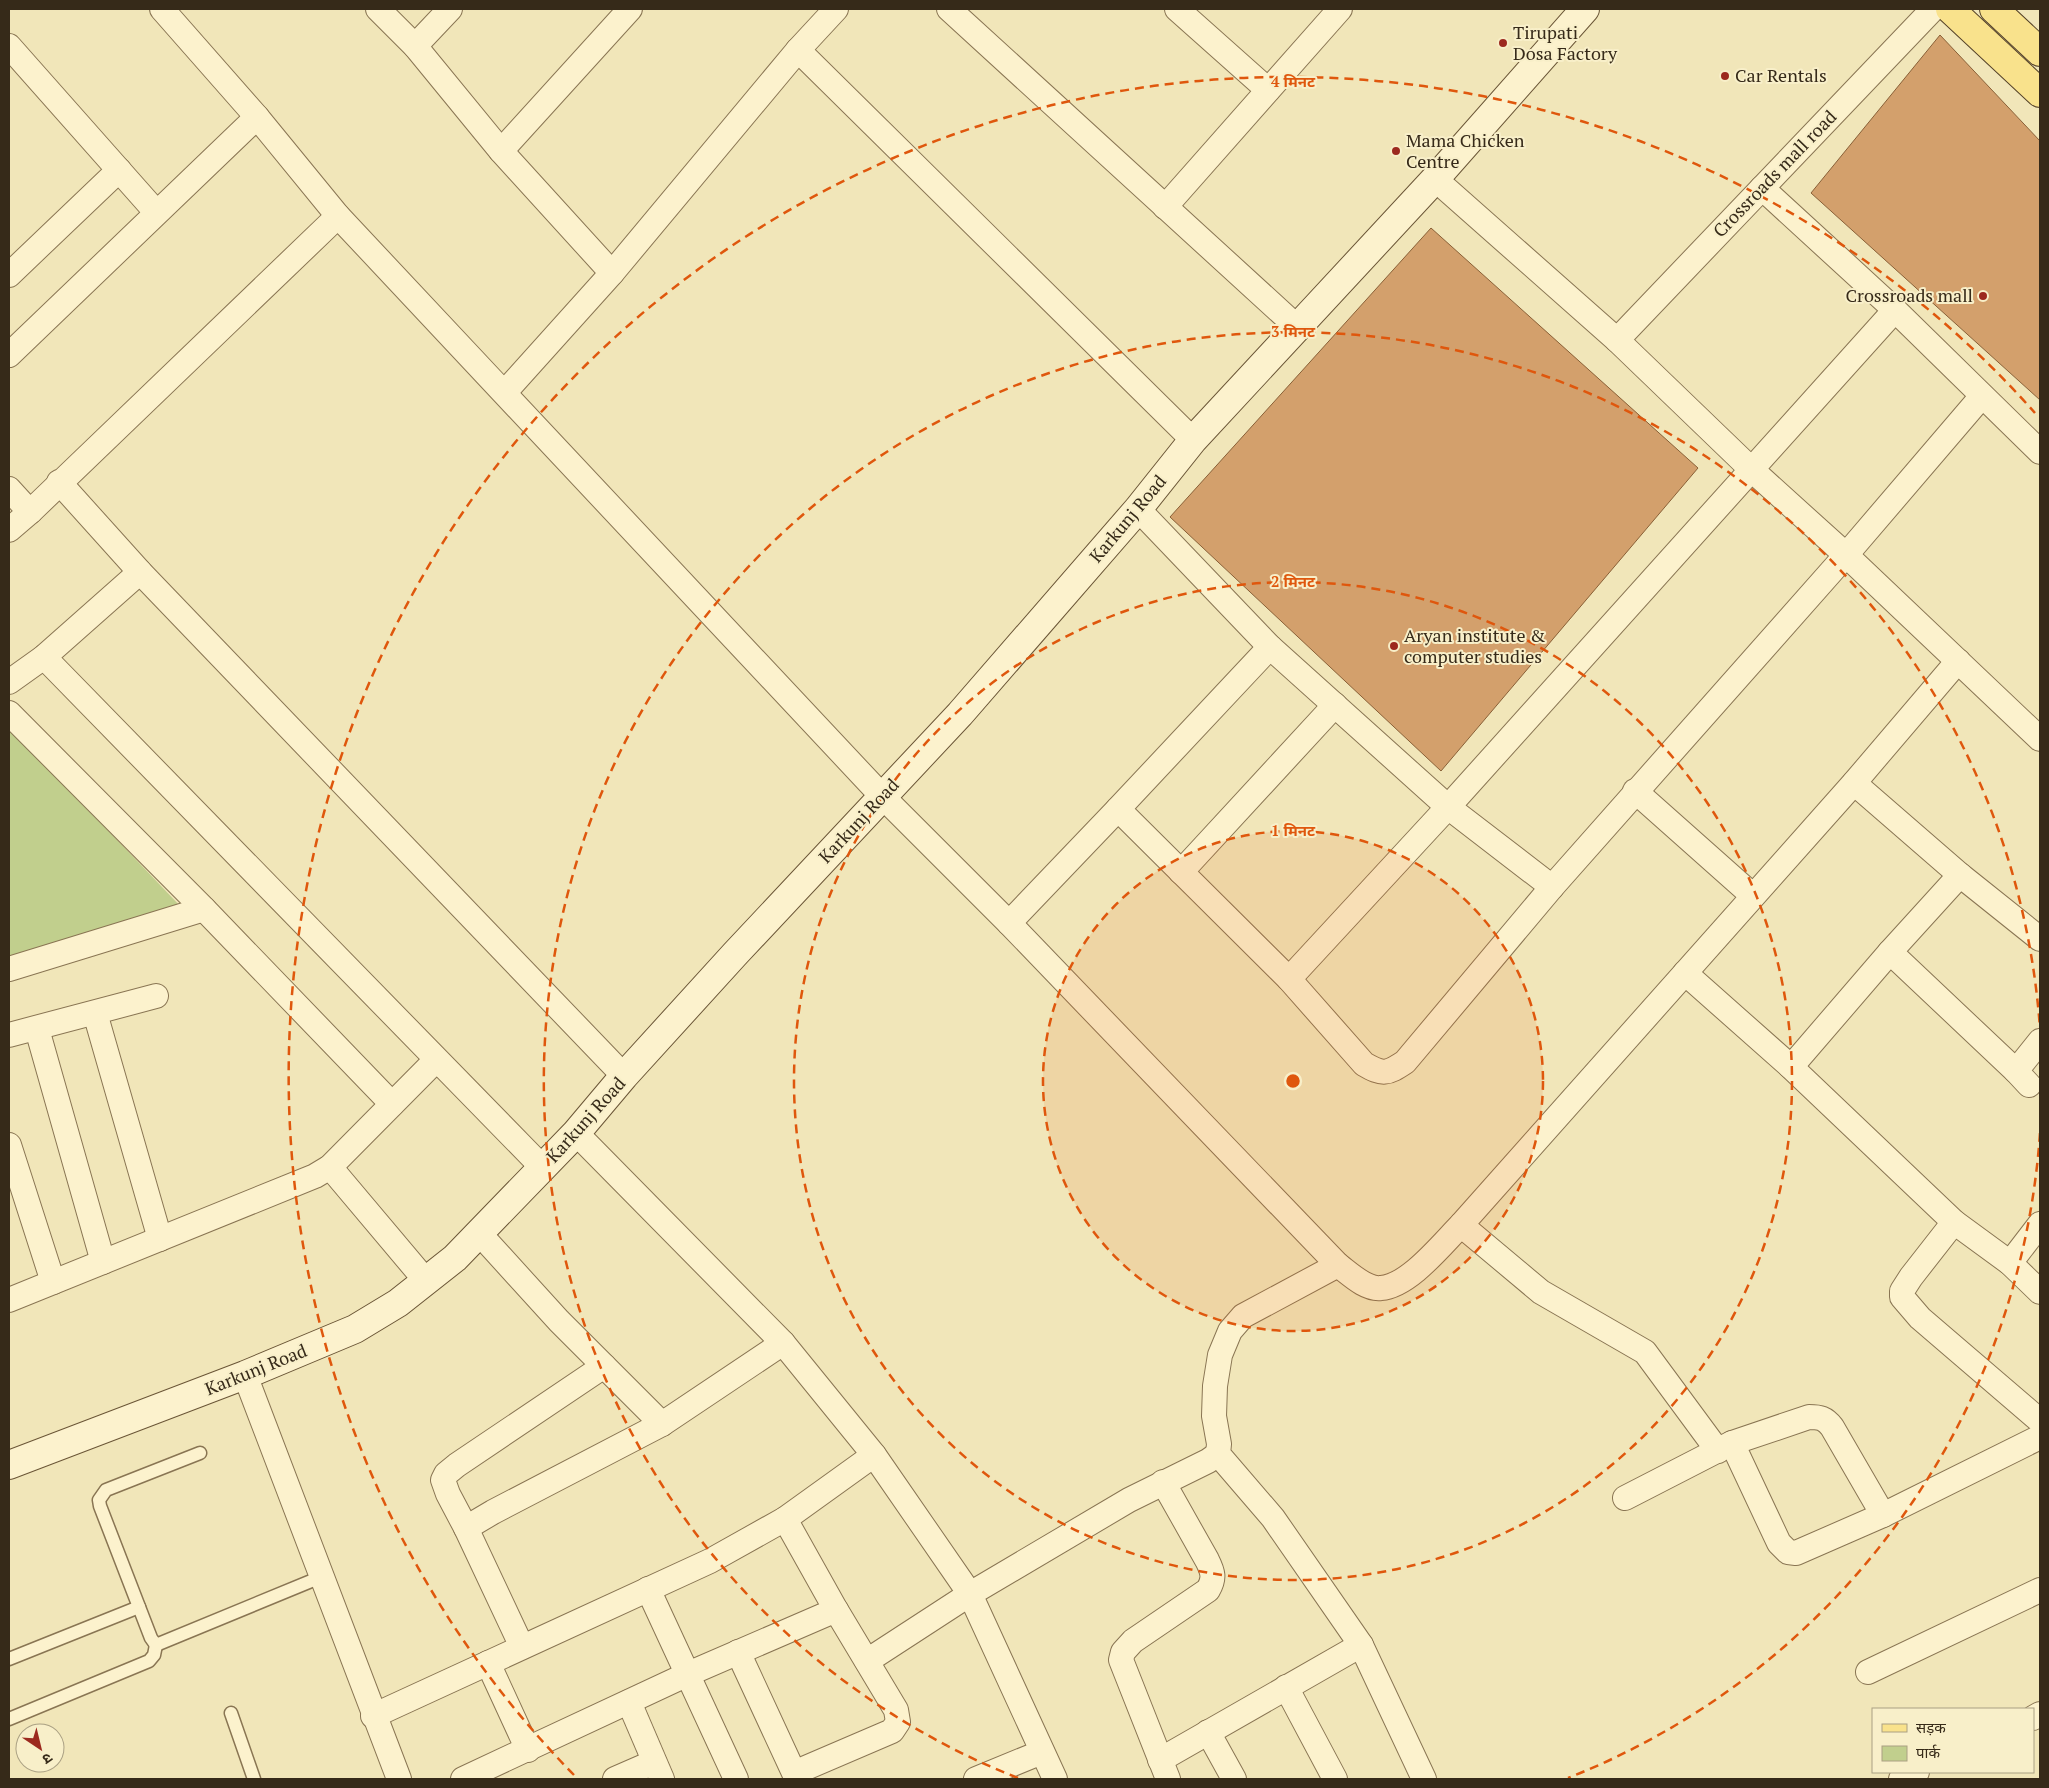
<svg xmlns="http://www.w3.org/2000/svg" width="2049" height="1788" font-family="'PT Serif','Noto Sans Devanagari',serif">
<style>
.green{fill:#c1cf8d}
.building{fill:#d3a06c;stroke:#896037}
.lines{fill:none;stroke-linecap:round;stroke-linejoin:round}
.lane-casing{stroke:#897553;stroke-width:15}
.street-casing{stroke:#897553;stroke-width:26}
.secondary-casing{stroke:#6a5536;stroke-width:30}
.primary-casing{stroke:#554228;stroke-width:30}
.lane{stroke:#fcf2cd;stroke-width:12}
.street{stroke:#fcf2cd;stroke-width:24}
.secondary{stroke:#fcf2cd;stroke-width:28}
.primary{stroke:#f9e28c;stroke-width:28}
.ring{fill:none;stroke:#df570d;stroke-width:2.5;stroke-dasharray:9 6}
.poi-dot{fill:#9c291e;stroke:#f8efc9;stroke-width:2}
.labels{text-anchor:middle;stroke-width:4;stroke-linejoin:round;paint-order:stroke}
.poi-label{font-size:18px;fill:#362a19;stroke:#f8efc9;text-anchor:start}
.street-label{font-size:18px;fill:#362a19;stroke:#f8efc9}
.centre{fill:#df570d;stroke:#f8efc9;stroke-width:2.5}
.ring-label{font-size:15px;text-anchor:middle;font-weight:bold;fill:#df570d;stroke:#f8efc9;stroke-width:4;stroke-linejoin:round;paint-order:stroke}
</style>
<rect width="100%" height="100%" fill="#f1e6b9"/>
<polygon class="green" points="9,726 180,906 9,967"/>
<g class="building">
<polygon points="1940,35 2040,141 2040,400 1811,193"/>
<polygon points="1431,228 1698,468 1441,771 1170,517"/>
</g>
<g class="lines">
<g class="lane-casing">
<g id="lane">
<polyline points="156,1645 151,1638 100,1506 99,1500 106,1490 200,1453"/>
<polyline points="156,1645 321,1577"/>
<polyline points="9,1659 139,1607"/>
<polyline points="231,1713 254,1779"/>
<polyline points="9,1719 149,1661 154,1655 156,1645"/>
</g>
</g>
<g class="street-casing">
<g id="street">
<path d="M 162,9 L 257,117 L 338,216 L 882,796 L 1009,923 L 1338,1265 C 1350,1274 1366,1290 1381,1288 C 1409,1286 1442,1244 1461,1225 L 1854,783 L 1958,661"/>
<polyline points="378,9 415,46 501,151"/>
<polyline points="949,9 1297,327"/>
<polyline points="1177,9 1268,90"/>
<polyline points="9,46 156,212"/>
<polyline points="415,46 450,9"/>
<polyline points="798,50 1193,440"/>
<polyline points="1435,179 1617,340 1752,470 1846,555 2040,739"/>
<polyline points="1762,188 1895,310 2040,452"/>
<polyline points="1165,207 1340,9"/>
<polyline points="612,273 501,151 630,9"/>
<polyline points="9,275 119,170"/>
<polyline points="1617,340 1933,9"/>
<polyline points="9,355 257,117"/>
<polyline points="505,392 612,273 798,50 836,9"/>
<polyline points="59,482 140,572 624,1076"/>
<polyline points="9,489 30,512"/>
<polyline points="1138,509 1270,647 1448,807 1895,310"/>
<polyline points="9,530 30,512 338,216"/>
<path d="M 1270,647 L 1118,809 L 1289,979 L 1364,1064 C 1383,1075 1387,1074 1405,1062 L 1552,887 L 1846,555 L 1982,396"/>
<polyline points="44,657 543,1168"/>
<polyline points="9,682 44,657 140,572"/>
<polyline points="9,713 204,909 392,1104"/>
<polyline points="1854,783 1960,875 2040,939"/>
<polyline points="1635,791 1752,895"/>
<polyline points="1181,872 1335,705"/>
<polyline points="1009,923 1118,809"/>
<polyline points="1890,952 2016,1071 2029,1085"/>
<polyline points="9,969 204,909"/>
<polyline points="1685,973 1791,1067 1954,1222 2010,1263 2040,1292"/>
<polyline points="1289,979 1448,807 1552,887"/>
<polyline points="95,1013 160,1239"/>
<polyline points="37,1029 103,1262"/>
<polyline points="9,1035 156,996"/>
<polyline points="1791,1067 1890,952 1960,875"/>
<polyline points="2016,1071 2040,1041"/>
<polyline points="576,1133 783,1343 874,1455 970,1594 1055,1779"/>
<polyline points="9,1145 53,1282"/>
<polyline points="330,1167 426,1281"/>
<polyline points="1954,1222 1911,1277 1902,1291 1902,1297 1920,1318 2040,1421"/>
<polyline points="1461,1225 1541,1292 1645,1352 1718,1451"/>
<polyline points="479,1233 559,1321 662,1424"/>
<polyline points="2010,1263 2040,1224"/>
<polyline points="1338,1265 1243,1316 1230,1331 1220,1355 1215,1386 1214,1416 1219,1444 1218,1454 1273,1518 1361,1645 1424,1779"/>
<polyline points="9,1300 315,1176 330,1167 436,1060"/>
<polyline points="245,1375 399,1779"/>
<polyline points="1732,1443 1779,1543 1788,1552 1796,1553 1883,1515 2040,1437"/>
<path d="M 1163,1482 L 1207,1560 C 1213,1572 1215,1578 1208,1590 L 1133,1641 L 1123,1652 L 1121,1660 L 1168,1779"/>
<path d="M 1625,1498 L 1732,1443 L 1809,1417 C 1820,1417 1825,1418 1832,1427 L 1883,1515"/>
<polyline points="466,1528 493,1512 662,1424 783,1343"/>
<polyline points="648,1589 736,1779"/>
<polyline points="522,1647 466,1528 448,1494 443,1480 446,1474 457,1465 604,1366"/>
<polyline points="738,1652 794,1773 892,1731 898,1722 896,1710 836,1610"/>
<polyline points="867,1661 970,1594 1129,1500 1208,1461 1218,1454"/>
<polyline points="488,1663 528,1750"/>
<polyline points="1868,1672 2040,1590"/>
<polyline points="1286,1687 1335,1779"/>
<polyline points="629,1702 662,1779"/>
<polyline points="373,1716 710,1561 785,1519 874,1455"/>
<polyline points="2033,1718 2040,1714"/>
<polyline points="1208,1732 1234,1779"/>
<polyline points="1160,1760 1361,1645"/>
<polyline points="463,1779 688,1674 836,1610 785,1519"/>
<polyline points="615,1779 654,1762"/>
<polyline points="976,1779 1042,1752"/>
<polyline points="1901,1779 1917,1772"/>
</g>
</g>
<g class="secondary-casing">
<polyline id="secondary" points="9,1465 245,1375 355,1329 398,1303 455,1258 576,1133 624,1076 735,954 960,714 1138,509 1193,440 1435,179 1585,9"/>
</g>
<g class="primary-casing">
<g id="primary">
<polyline points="1950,9 2040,93"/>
<polyline points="1994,9 2040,52"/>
</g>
</g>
<use href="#lane" class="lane"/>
<use href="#street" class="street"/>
<use href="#secondary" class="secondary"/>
<use href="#primary" class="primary"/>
</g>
<circle cx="1293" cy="1081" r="250" fill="#df570d" fill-opacity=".12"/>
<g class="ring">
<circle cx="1293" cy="1081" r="250"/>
<circle cx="1293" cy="1081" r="499"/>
<path d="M2040 1133A749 749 0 0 1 1568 1778M1018 1778A749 749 0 1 1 2040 1029"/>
<path d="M574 1775A999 999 0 1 1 2035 413"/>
</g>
<g class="poi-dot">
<circle cx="1503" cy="43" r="5"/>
<circle cx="1725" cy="76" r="5"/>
<circle cx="1396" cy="151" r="5"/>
<circle cx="1983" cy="296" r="5"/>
<circle cx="1394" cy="646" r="5"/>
</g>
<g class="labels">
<g class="poi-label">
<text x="1513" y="39">Tirupati<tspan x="1513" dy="21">Dosa Factory</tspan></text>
<text x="1735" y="82">Car Rentals</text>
<text x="1406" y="147">Mama Chicken<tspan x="1406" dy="21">Centre</tspan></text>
<text x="1973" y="302" text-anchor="end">Crossroads mall</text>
<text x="1404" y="642">Aryan institute &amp;<tspan x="1404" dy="21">computer studies</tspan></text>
</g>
<g class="street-label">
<text transform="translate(1775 174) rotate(-46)" y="6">Crossroads mall road</text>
<text transform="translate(1128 519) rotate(-50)" y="6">Karkunj Road</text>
<text transform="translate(859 821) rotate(-47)" y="6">Karkunj Road</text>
<text transform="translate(586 1120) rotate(-48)" y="6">Karkunj Road</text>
<text transform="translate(256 1370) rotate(-22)" y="6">Karkunj Road</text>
</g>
</g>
<circle cx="1293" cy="1081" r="8" class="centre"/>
<g class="ring-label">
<text x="1293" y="87">4 मिनट</text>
<text x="1293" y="337">3 मिनट</text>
<text x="1293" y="587">2 मिनट</text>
<text x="1293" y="836">1 मिनट</text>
</g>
<rect width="2049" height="1788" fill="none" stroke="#362a19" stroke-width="20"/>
<rect x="1872" y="1708" width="162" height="65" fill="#f8efc9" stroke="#aaa083"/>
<rect x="1882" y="1724" width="25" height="8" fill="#f9e28c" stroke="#aaa083"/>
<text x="1916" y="1733" font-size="15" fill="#362a19">सड़क</text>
<rect x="1882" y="1746" width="25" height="15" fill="#c1cf8d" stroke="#aaa083"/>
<text x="1916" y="1758" font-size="15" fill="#362a19">पार्क</text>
<g transform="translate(40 1748) rotate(145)"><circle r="24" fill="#f8efc9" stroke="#aaa083"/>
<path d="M0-4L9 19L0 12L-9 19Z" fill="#9c291e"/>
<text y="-8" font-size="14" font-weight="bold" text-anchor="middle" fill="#362a19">उ</text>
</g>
</svg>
